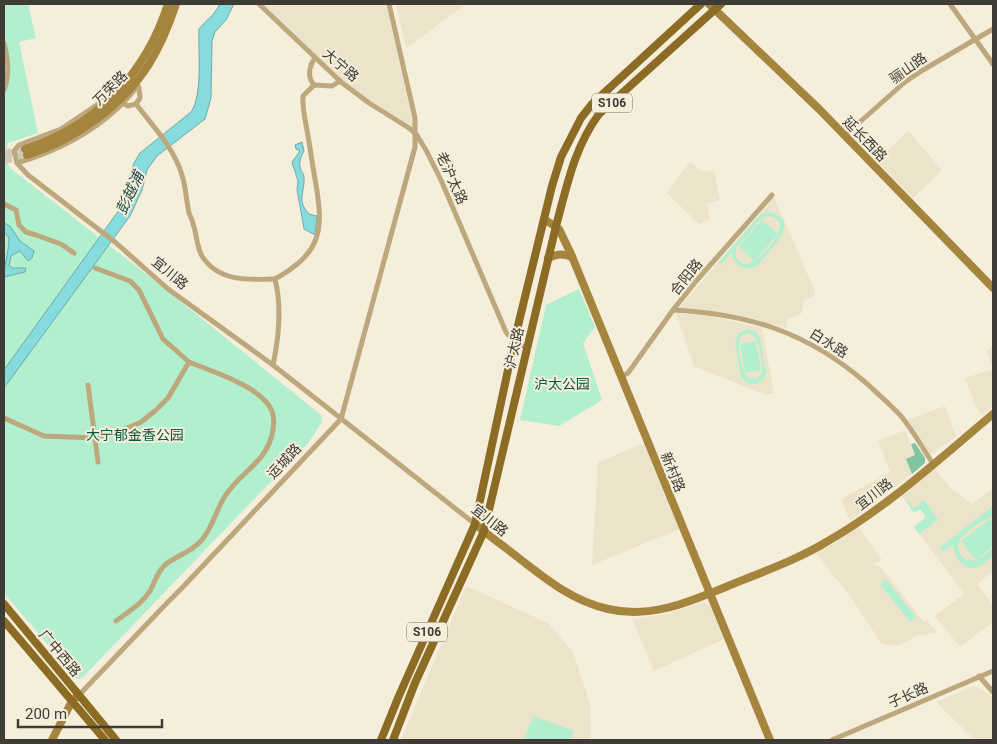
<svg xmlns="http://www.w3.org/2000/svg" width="997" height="744" font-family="Roboto,'Noto Sans SC',sans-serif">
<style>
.built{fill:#ece4ca}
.green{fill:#b1efcf;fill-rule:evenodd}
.forest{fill:#82c3a2}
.water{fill:#86dbdc;stroke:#70abaa}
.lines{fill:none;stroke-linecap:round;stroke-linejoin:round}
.secondary-tunnel{stroke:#d0caba;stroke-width:8;stroke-dasharray:8 4;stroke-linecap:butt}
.street{stroke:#bda77c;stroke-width:5}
.secondary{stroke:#a5843e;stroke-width:8}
.primary{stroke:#8c6c24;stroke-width:8}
.labels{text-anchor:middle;stroke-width:4;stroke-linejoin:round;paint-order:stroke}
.shield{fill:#f4eedb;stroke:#757166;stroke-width:1}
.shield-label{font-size:12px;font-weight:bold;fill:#3e3c34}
.street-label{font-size:14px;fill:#3e3c34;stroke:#f4eedb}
.park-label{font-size:14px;fill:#065c3d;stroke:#f4eedb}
.water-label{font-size:15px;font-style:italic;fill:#224a4a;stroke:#f4eedb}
</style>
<rect width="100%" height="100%" fill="#f4eedb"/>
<g class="built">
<polygon points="262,4 386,4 412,118 413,129 369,101 332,72"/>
<polygon points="396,4 466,4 406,49"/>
<polygon points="908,131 942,170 913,198 877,161"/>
<polygon points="690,162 703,172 714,170 720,200 707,204 710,219 699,224 667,193"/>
<polygon points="774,197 816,294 804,302 801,314 787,320 786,328 736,314 679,308"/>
<polygon points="676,313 714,317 762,328 774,393 766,395 694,366"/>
<polygon points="993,346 993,406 982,415 975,405 965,378 993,369 987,351"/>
<polygon points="945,406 956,437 931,454 907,420"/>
<polygon points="905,430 915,455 906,459 912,474 850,521 841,499 890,472 878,441"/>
<polygon points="645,443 680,529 592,565 598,462"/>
<polygon points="935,468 950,488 972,504 993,488 993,571 977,584 993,605 993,622 960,647 935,616 964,594 914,527 926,517 920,509 914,513 901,495"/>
<polygon points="858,527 882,560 874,564 876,567 880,566 924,622 927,620 937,633 919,635 898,646 882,644 852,599 816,553 836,542"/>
<polygon points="466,586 548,623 573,652 590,703 591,740 401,740"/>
<polygon points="705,602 711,606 724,639 654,671 632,619 667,614"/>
<polygon points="973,686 985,691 993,699 993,740 975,740 936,702"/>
</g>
<g class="green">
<polygon points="4,4 28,4 36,38 19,42 38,133 8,143 5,155 10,168 155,281 321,415 322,422 308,443 83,677 77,679 4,593"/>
<path d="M 769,212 C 796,217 781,238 771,250 C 766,255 762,261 758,265 C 747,274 734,265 731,253 L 721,265 L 718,263 L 758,217 L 761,214 ZM 767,216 C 801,219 758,262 749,264 C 743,265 739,262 736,257 L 736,248 L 761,219 Z"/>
<polygon points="762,220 778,234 754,261 739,246"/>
<polygon points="579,289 595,327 583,343 602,400 559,426 520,420 546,305"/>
<path d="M 749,329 L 756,332 L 760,338 L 766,372 L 763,380 L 756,384 L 751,384 L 746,382 L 741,377 L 735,343 L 739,333 ZM 749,333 L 756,338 C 760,350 771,381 750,379 C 741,374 736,344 741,336 Z"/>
<polygon points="756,341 761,370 745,373 740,344"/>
<polygon points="924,500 938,520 919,534 914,527 926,517 920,509 914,513 907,502 909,501 914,508"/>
<path d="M 993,506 L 993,517 C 986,517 962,534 959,541 C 958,546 959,550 960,554 C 972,568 982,557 993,548 L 993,556 C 989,559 985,564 980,566 C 965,574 954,557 953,545 L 943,552 L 939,548 Z"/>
<polygon points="990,519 993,523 993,546 976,560 961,541"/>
<polygon points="886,579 916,617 910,622 880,584"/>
<polygon points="533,716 574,731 570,740 524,740"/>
</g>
<polygon class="forest" points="915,443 925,458 925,463 912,474 906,459 915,455 911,444"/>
<g class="water">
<path d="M 220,4 L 234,4 L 226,20 L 215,32 L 212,41 L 211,98 L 205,119 L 157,156 L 147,170 L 142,190 L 130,216 L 4,388 L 4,370 L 119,210 L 134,163 L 140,153 L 191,112 C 203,95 198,51 199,29 C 208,18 213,17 220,4 Z"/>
<path d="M 302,142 L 304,151 C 301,157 298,162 301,170 C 303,175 303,171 304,177 C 305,193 296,200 309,214 L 317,216 L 315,235 L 304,229 L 297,189 L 298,181 L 292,162 L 300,151 L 296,149 L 295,145 Z"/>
<path d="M 4,223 L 10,226 L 20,241 L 34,251 L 32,258 L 28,261 L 20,251 L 11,256 L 9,266 L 13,268 L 26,268 L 25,272 L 4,277 C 4,264 9,252 9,238 L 4,232 Z"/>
</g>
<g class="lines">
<g class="secondary-tunnel">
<polyline points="4,154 25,149"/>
<polyline points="4,160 27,155"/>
</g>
<g class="street">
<polyline points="259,4 341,82 369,103 409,128 416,134 426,150 441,180 506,332 514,342 527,348"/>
<polyline points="950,4 993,64"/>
<path d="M 4,43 C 8,60 10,73 4,90"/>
<path d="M 314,85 C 307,77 309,66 315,58"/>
<path d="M 137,87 L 139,88 L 140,98 L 136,104 C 153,126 174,148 182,175 C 186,187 186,200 189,213 C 191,217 193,222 194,227 C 197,237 197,247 202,256 C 218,282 249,280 275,279"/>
<polyline points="107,98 61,129 19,145 14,151 17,163 28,175 115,242 168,289 273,365 475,524"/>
<polyline points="122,103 128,106 136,104"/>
<polyline points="844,136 905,82 923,70 993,29"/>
<path d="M 17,163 C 55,152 89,135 118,108 C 125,101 133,93 138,85"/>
<polyline points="4,204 16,210 19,225 26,232 36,235 61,244 74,253"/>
<path d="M 673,310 C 749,314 807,332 865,382 C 877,393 890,404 901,416 C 913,431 923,448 933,464"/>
<path d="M 273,365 C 279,337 282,307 275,279 C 323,252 324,229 315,179 C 312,163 310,146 307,130 C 305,119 302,107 303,96 L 314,85 L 332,86 L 340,81"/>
<polyline points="622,376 628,373 673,310 697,280 772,195"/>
<polyline points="88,385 98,462"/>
<polyline points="4,418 44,436 95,438 121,431 141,422 155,411 168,398 189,362 163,339 139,290 130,281 95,268"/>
<path d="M 116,621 C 128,612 142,604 150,591 C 155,582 157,572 165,565 C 174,557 189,553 200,542 C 212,530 216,510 225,496 C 241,471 268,462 273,430 C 274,424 274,417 272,411 C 261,386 213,372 189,362"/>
<polyline points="979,676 993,692"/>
<polyline points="79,695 167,603 181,589 341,419 415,147 415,118 389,4"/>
<polyline points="832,740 993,671"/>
</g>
<g class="secondary">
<polyline points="709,4 819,109 993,288"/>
<path d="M 25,149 C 96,127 146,73 168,4"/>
<path d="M 27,155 C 74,141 123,105 149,64 C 161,45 169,25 176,4"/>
<polyline points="544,219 559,229 571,254 770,740"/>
<path d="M 548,258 C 557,254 563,253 572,257"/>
<path d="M 475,524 C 489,536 505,547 520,559 C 547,580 573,601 608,609 C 651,619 689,602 728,586 C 762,572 797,560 828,541 C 886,508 942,457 993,414"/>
<polyline points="52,740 72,701 79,695"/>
</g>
<g class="primary">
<polyline points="4,604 116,740"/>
<polyline points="4,621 105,740"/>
<polyline points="381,740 398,698 475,524 514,342 552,186 561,157 581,118 592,104 701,4"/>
<path d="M 393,740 L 415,683 L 484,531 L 556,226 C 567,186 574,148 599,114 L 721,4"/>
</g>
</g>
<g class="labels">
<g class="shield">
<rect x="592" y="93.5" width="40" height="19" rx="4"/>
<rect x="407" y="622.5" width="40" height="19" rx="4"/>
</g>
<g class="shield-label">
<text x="612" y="107">S106</text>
<text x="427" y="636">S106</text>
</g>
<g class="street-label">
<text transform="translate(341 65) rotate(41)" y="5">大宁路</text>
<text transform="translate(908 68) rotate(-35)" y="5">骊山路</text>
<text transform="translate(110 88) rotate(-45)" y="5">万荣路</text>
<text transform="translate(865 139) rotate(46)" y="5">延长西路</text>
<text transform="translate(452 178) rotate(66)" y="5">老沪太路</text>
<text transform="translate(170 273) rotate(40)" y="5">宜川路</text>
<text transform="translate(686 277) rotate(-51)" y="5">合阳路</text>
<text transform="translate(829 343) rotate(32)" y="5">白水路</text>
<text transform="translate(514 348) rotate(-77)" y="5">沪太路</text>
<text transform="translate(284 461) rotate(-47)" y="5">运城路</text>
<text transform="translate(673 472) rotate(68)" y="5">新村路</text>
<text transform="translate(874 494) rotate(-38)" y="5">宜川路</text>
<text transform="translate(490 520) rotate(39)" y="5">宜川路</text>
<text transform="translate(60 653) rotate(50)" y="5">广中西路</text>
<text transform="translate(908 695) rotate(-24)" y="5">子长路</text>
</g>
<g class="park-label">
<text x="562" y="389">沪太公园</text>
<text x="135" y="440">大宁郁金香公园</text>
</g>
<g class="water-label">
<text transform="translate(130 193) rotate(-65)" y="5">彭越浦</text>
</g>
</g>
<rect width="997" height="744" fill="none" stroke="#3e3c34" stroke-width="10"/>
<path d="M18 719v8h144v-8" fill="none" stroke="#3e3c34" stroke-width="2.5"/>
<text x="25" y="719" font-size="15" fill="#3e3c34" stroke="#f4eedb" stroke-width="4" paint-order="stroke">200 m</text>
</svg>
